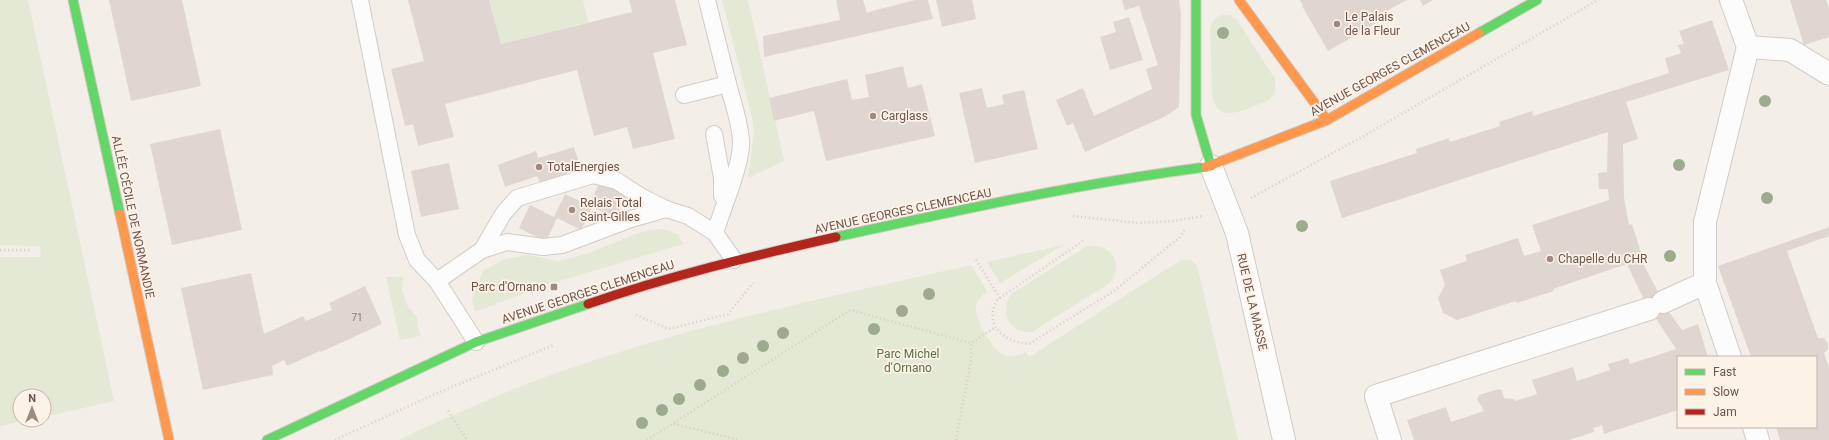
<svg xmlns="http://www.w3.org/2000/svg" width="1829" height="440" font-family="Roboto,sans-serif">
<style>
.green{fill:#e3e9d4}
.building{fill:#e0d6d1}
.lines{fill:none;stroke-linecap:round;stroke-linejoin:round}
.lane-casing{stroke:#d3cbc6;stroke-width:18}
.street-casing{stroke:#d3cbc6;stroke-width:24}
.fast-casing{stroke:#d3cac4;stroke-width:11}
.slow-casing{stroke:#d3cac4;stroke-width:11}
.jam-casing{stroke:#d3cac4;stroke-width:11}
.path{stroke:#d6cdc9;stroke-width:2.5;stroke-dasharray:1 3;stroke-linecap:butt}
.lane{stroke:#fdfcfc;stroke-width:16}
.street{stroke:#fdfcfc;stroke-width:22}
.fast{stroke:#63d668;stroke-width:9}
.slow{stroke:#ff974d;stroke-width:9}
.jam{stroke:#b3261e;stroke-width:9}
.tree{fill:#9eaa8e}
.poi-dot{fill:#9d8a83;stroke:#fdf2e8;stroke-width:1.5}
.labels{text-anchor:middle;stroke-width:3.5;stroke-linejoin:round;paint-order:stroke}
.number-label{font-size:10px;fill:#8c766f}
.poi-label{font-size:12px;fill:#6e544c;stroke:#fdf2e8;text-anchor:start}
.street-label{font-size:12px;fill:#6e544c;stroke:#fdf2e8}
.park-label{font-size:12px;fill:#587345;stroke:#fdf2e8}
</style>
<rect width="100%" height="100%" fill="#f4eee8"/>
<g class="green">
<polygon points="0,0 28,0 114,401 44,417 44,396 20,396 20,420 28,420 0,426 0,257 41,257 40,246 0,245"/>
<polygon points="489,0 583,0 588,22 501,44"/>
<polygon points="722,0 748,0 784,161 748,178 754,132 752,117"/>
<path d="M 1222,15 L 1230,15 L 1237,20 L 1275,79 C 1276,88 1275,94 1269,100 C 1247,108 1217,128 1212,93 L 1210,28 L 1215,18 Z"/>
<polygon points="663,229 678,234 683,244 543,286 475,312 472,299 484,270 505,259 528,255 558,261 589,253 640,232"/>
<polygon points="1063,245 1000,283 987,262"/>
<path d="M 1087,246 C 1111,244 1125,263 1110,283 L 1032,332 C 1009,334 999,312 1011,294 Z"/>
<path d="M 1181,260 L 1190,260 L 1197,265 L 1238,440 L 398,440 C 461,411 523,383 589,362 C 713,320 843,294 971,265 L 987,291 C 983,295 977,299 976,306 C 973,317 993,351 1004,355 C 1011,358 1020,355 1026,352 L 1029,357 Z"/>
<polygon points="386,277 403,277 402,290 408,307 417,317 420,336 400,340"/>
</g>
<g class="building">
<polygon points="109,0 182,0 201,86 131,101"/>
<polygon points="408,0 489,0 501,44 632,12 629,0 675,0 687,45 653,53 675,139 633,149 627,127 594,136 577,70 445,104 454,137 418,146 413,124 405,126 391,69 424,61"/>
<polygon points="836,0 863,0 867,13 876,10 915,0 928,0 933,19 764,57 763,36 840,20"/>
<polygon points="936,0 972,0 976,19 942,27"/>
<polygon points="1122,0 1179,0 1181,14 1179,107 1164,117 1085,152 1073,123 1067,126 1056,100 1083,88 1094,116 1152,89 1146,69 1158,65 1139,6 1125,10"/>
<polygon points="1300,0 1407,0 1379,15 1382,20 1328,51 1302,6 1303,5"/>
<polygon points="1420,0 1433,0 1423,6"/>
<polygon points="1790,0 1826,0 1829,8 1829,37 1804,45"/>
<polygon points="1129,17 1143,60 1110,70 1100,37 1116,32 1113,22"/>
<polygon points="1712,20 1729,70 1626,102 1638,139 1623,144 1624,197 1629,225 1632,224 1643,259 1641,260 1669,312 1682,330 1698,324 1708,357 1678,357 1678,410 1604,434 1602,425 1593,428 1594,432 1569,440 1414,440 1407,420 1446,407 1451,422 1484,411 1477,399 1479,395 1499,389 1502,390 1504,398 1514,399 1515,401 1537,394 1532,380 1573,367 1577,381 1610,370 1608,364 1628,358 1630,364 1676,349 1645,302 1627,264 1553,289 1554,291 1517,303 1516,301 1457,320 1443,313 1438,298 1445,285 1440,270 1467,261 1465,255 1518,238 1524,256 1541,251 1532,225 1609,200 1608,189 1599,189 1598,173 1607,172 1608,132 1342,218 1330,181 1417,153 1416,149 1449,138 1450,142 1500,126 1499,122 1532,111 1533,116 1669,73 1665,58 1681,53 1678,45 1684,44 1679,31"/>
<polygon points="903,66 908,88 922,84 935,136 826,161 814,111 774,121 769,98 847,79 852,100 869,97 865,75"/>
<polygon points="982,88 987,108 1004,104 1002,95 1024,90 1038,149 975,163 959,93"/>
<polygon points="220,129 242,230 172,245 150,144"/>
<polygon points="574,147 581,169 540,183 537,176 505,187 498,165 536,151 538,158"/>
<polygon points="449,163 459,209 421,217 411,171"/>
<polygon points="600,182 627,195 616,218 592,207 581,230 557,218 546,242 519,228 530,205 554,217 565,194 592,207 589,205"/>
<polygon points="1829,227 1829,236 1787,251 1818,338 1824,338 1828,344 1828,349 1824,353 1829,367 1829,440 1780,440 1776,427 1816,427 1816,357 1751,357 1718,266"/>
<polygon points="251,273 264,334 303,316 306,321 332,310 329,303 365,286 382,324 321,352 320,351 287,366 284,360 272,366 273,375 203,390 181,288"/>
</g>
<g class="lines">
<g class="lane-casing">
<g id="lane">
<polyline points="360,0 407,235 417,260 437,281 476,342"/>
<polyline points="684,95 728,84 707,0"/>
<polyline points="714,134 722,178 722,196"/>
<path d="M 715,233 C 722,209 742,165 741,141 C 740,122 733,103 728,84"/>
<polyline points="482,250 503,214 517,198 593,175 617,181 640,196 666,209"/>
<polyline points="437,281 482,250 507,242 543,247 562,245 631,219 666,209 688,216 715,233 734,260"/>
</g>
</g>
<g class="street-casing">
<g id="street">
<polyline points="1748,47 1790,50 1829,74"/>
<polyline points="1211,166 1237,233 1284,440"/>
<polyline points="1663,302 1705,283"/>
<polyline points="1730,357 1705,283 1705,222 1748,47 1731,0"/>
<polyline points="1754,427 1758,440"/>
<polyline points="1390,440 1376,396 1649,309"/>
</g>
</g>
<g class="fast-casing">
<g id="fast">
<polyline points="73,0 120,214"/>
<polyline points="1196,0 1196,115 1211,166"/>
<polyline points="1479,33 1537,0"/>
<path d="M 836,237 C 959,210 1082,183 1206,167"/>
<polyline points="267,440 476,342 588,304"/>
</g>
</g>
<g class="slow-casing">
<g id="slow">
<polyline points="1239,0 1327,120"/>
<polyline points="1206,167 1327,120 1479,33"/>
<polyline points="120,214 169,440"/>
</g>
</g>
<g class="jam-casing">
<path id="jam" d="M 588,304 C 669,276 752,256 836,237"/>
</g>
<g class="path">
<polyline points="1251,198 1362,137 1598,0"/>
<polyline points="1073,216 1138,223 1173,221 1203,216"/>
<path d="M 1083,241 L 997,300 C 983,326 1004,342 1029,344 L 1114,291 L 1180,237 L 1185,229"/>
<polyline points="0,250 31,250"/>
<polyline points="976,260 1000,298"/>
<polyline points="636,315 669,329 728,314 753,283"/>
<polyline points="448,411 467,440"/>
<polyline points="674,424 739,440"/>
<polyline points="335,440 435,394 554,345"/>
<polyline points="647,440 850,310 971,343"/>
<polyline points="956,440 971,360 971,343 996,327"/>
</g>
<use href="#lane" class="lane"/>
<use href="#street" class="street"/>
<use href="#fast" class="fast"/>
<use href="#slow" class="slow"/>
<use href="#jam" class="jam"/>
</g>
<g class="tree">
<circle cx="1223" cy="33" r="6"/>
<circle cx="1765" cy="101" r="6"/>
<circle cx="1679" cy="165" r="6"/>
<circle cx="1767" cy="198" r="6"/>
<circle cx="1302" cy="226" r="6"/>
<circle cx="1670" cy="256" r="6"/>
<circle cx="929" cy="294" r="6"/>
<circle cx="902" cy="311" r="6"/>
<circle cx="874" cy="329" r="6"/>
<circle cx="783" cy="333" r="6"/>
<circle cx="763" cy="346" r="6"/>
<circle cx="743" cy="358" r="6"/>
<circle cx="723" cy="371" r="6"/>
<circle cx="700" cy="385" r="6"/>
<circle cx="679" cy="399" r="6"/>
<circle cx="662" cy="410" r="6"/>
<circle cx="642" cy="423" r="6"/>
</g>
<g class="poi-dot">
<circle cx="1337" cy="24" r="4"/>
<circle cx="873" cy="116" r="4"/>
<circle cx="539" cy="167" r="4"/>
<circle cx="572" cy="210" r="4"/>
<circle cx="1550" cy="259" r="4"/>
<rect x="550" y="283" width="8" height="8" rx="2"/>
</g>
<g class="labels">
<g class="number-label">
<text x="357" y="321">71</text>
</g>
<g class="poi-label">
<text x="1345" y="21">Le Palais<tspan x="1345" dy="14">de la Fleur</tspan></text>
<text x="881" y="120">Carglass</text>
<text x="547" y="171">TotalEnergies</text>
<text x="580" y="207">Relais Total<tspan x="580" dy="14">Saint-Gilles</tspan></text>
<text x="1558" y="263">Chapelle du CHR</text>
<text x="546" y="291" text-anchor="end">Parc d'Ornano</text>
</g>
<g class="street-label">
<text transform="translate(1390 69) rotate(-29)" y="4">AVENUE GEORGES CLEMENCEAU</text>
<text transform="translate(903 211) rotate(-12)" y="4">AVENUE GEORGES CLEMENCEAU</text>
<text transform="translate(133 217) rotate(78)" y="4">ALLÉE CÉCILE DE NORMANDIE</text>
<text transform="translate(588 292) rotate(-18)" y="4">AVENUE GEORGES CLEMENCEAU</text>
<text transform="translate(1252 302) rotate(77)" y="4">RUE DE LA MASSE</text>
</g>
<g class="park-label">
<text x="908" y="358">Parc Michel<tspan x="908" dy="14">d'Ornano</tspan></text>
</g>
</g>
<rect x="1677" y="356" width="140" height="72" fill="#fdf2e8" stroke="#c4b3aa"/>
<rect x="1685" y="369" width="20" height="6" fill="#63d668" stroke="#c4b3aa"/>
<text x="1713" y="376" font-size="12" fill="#6e544c">Fast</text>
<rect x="1685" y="389" width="20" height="6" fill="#ff974d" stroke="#c4b3aa"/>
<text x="1713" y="396" font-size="12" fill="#6e544c">Slow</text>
<rect x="1685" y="409" width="20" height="6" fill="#b3261e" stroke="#c4b3aa"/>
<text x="1713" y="416" font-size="12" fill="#6e544c">Jam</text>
<g transform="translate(32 408)"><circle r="19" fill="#fdf2e8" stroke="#c4b3aa"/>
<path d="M0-3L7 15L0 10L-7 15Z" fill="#9d8a83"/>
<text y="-6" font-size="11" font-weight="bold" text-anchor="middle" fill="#6e544c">N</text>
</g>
</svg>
